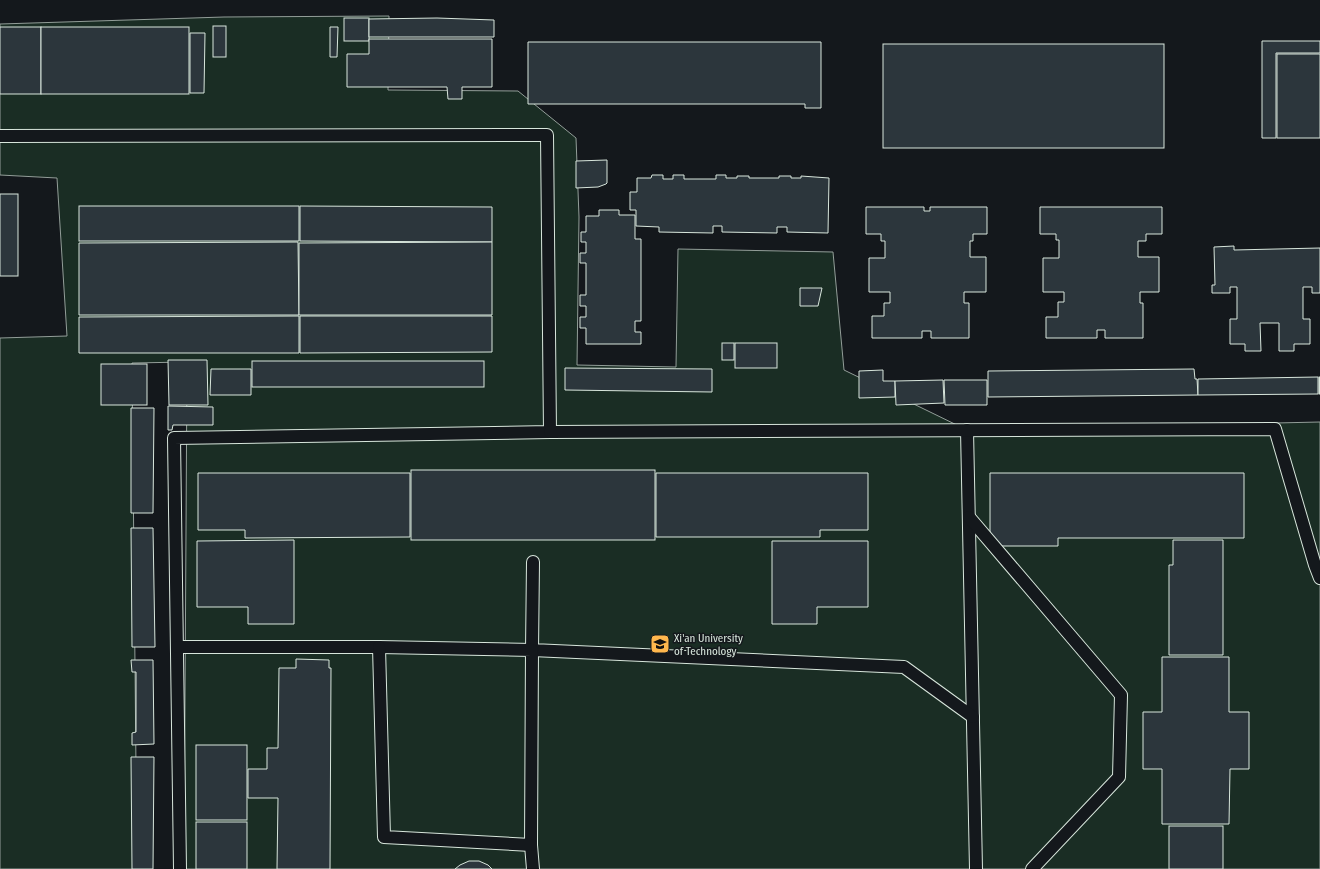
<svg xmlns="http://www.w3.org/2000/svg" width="1320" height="869" font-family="'Fira Sans Condensed',sans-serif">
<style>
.green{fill:#1a2d24;stroke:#939e99}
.building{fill:#2c363c;stroke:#d8e6dc}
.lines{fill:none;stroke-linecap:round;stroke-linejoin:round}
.service-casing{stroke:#d8e6dc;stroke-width:14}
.service{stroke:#14181c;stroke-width:12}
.labels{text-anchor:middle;stroke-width:3;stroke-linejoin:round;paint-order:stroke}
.poi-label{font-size:11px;fill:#d8e6dc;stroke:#14181c;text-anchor:start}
</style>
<rect width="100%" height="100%" fill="#14181c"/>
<polygon class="green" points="389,16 388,90 518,91 576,138 579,217 577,365 676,367 678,249 833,252 844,370 967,430 1320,422 1320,869 184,869 187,362 132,363 137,869 0,869 0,338 67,336 57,178 0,175 0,24 224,17"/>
<g class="building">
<rect x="344" y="18" width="25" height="23"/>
<polygon points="437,18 494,20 494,37 369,37 369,19"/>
<rect x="213" y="26" width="13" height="31"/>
<rect x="0" y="27" width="41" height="67"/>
<rect x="41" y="27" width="148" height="67"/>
<polygon points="330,27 338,27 337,57 330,57"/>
<polygon points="190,33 205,33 204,93 190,93"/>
<polygon points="369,39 492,39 492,87 462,87 462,99 448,99 447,87 347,87 347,54 369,54"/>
<polygon points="1262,41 1320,41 1320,53 1276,53 1276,138 1262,138"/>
<polygon points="528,42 821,42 821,108 805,108 805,104 528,104"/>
<rect x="883" y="44" width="281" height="104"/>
<rect x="1277" y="54" width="43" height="84"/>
<polygon points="607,160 607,183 606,184 598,187 576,188 576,161"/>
<polygon points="652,175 663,175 663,179 673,179 673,175 684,175 684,179 716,179 716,175 726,175 726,178 737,178 737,176 749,176 749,178 779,178 779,176 791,176 791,178 801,178 801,176 829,178 828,233 787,232 787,227 777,227 777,233 722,232 722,226 713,226 713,233 659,232 659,227 636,226 636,210 630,210 630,192 637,192 637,178 651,178"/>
<rect x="0" y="194" width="18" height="82"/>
<rect x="79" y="206" width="220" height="35"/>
<polygon points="300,206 492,207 492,242 300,241"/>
<polygon points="866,207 924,207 924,211 930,211 930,207 987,207 987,234 973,234 973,241 970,241 970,257 986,257 986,292 964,292 964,303 969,303 969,338 931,338 931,331 922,331 922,338 872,338 872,316 884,316 884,303 890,303 890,292 869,292 869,258 885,258 885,241 881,241 881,234 866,234"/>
<polygon points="1040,207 1162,207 1162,234 1146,234 1146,241 1138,241 1138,257 1159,257 1159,292 1140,292 1140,303 1143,303 1143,338 1105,338 1105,330 1097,330 1097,338 1046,338 1046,317 1058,317 1058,302 1064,302 1064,292 1043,292 1043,258 1059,258 1059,240 1056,240 1056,234 1040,234"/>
<polygon points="599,210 619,210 619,215 635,215 635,239 641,239 641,321 635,321 635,332 641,332 641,344 586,344 586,328 580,328 580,317 586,317 586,306 580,306 580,295 586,295 586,263 580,263 580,253 586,253 586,242 581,242 581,232 586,232 586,216 599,216"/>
<polygon points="298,242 299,315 79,315 79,243"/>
<polygon points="492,242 492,315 299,315 299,243"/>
<polygon points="1234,246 1234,250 1320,248 1320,293 1312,293 1312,287 1303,287 1303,319 1310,319 1310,344 1294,344 1294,351 1279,351 1279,323 1260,323 1261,351 1245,351 1245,344 1230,344 1230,319 1237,319 1237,287 1230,287 1230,293 1212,293 1212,285 1215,285 1214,247"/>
<polygon points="800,288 822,288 818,306 800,306"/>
<polygon points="299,316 299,353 79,353 79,317"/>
<polygon points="300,316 492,316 492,352 300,353"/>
<rect x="722" y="343" width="12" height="17"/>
<rect x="735" y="343" width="42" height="25"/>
<polygon points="168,360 207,360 208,405 169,405"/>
<rect x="252" y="361" width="232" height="26"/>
<rect x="101" y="364" width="46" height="41"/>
<polygon points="565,368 712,369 712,392 565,390"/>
<polygon points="211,369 251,369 251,395 210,395"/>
<polygon points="1194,369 1195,379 1197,379 1198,395 988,397 988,371"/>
<polygon points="883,370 883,381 895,381 895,397 859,398 859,371"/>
<polygon points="1318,377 1318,394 1198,395 1198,379"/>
<rect x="1319" y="377" width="1" height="17"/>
<polygon points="943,380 944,403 896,405 895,381"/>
<polygon points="944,380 987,380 987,405 945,405"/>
<polygon points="168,406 213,407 213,425 173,425 172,430 168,430"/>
<polygon points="131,408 154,408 153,513 131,513"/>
<rect x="411" y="470" width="244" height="70"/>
<polygon points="198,473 410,473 410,537 245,538 245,530 198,530"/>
<polygon points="656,473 868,473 868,530 820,530 820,537 656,537"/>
<polygon points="990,473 1244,473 1244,538 1058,538 1058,546 998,546 990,534"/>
<polygon points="131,528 153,528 155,647 132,647"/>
<polygon points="294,540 294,624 248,624 248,607 197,607 197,541"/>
<polygon points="1173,540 1223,540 1223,655 1169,655 1169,565 1173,565"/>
<polygon points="772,541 868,541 868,607 817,607 817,624 772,624"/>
<polygon points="1162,657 1229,657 1229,712 1249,712 1249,769 1230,769 1229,824 1162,824 1162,769 1143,769 1143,712 1162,712"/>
<polygon points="296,659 329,660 329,668 331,668 330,869 277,869 278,798 248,798 248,769 267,769 267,748 278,748 279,668 296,668"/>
<polygon points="131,660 153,660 154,744 132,745 132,733 136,732 136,672 132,672"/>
<rect x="196" y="745" width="51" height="75"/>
<polygon points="131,757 154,757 153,869 132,869"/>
<rect x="196" y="822" width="51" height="47"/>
<rect x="1169" y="826" width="54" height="43"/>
<polygon points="469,861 479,861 488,865 492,869 455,869 460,865"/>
</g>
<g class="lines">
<g class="service-casing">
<g id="service">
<polyline points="0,136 547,135 550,432 174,438 180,869"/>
<polyline points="967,430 976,869"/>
<polyline points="550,432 1275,429 1315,565 1320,578"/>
<polyline points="969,517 1121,695 1119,777 1032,869"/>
<polyline points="533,562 532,650 904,667 973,717"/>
<polyline points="177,647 379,647 532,650 531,845 533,869"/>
<polyline points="379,647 384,837 531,845"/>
</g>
</g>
<use href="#service" class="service"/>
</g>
<defs>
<g id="university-square" transform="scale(1)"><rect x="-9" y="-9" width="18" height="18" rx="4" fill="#ffb74d" stroke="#14181c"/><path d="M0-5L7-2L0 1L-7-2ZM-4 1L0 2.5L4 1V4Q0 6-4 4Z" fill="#111"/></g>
</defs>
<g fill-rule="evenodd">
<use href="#university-square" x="660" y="644"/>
</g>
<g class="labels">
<g class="poi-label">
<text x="674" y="642">Xi'an University<tspan x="674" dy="13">of Technology</tspan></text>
</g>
</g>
</svg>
